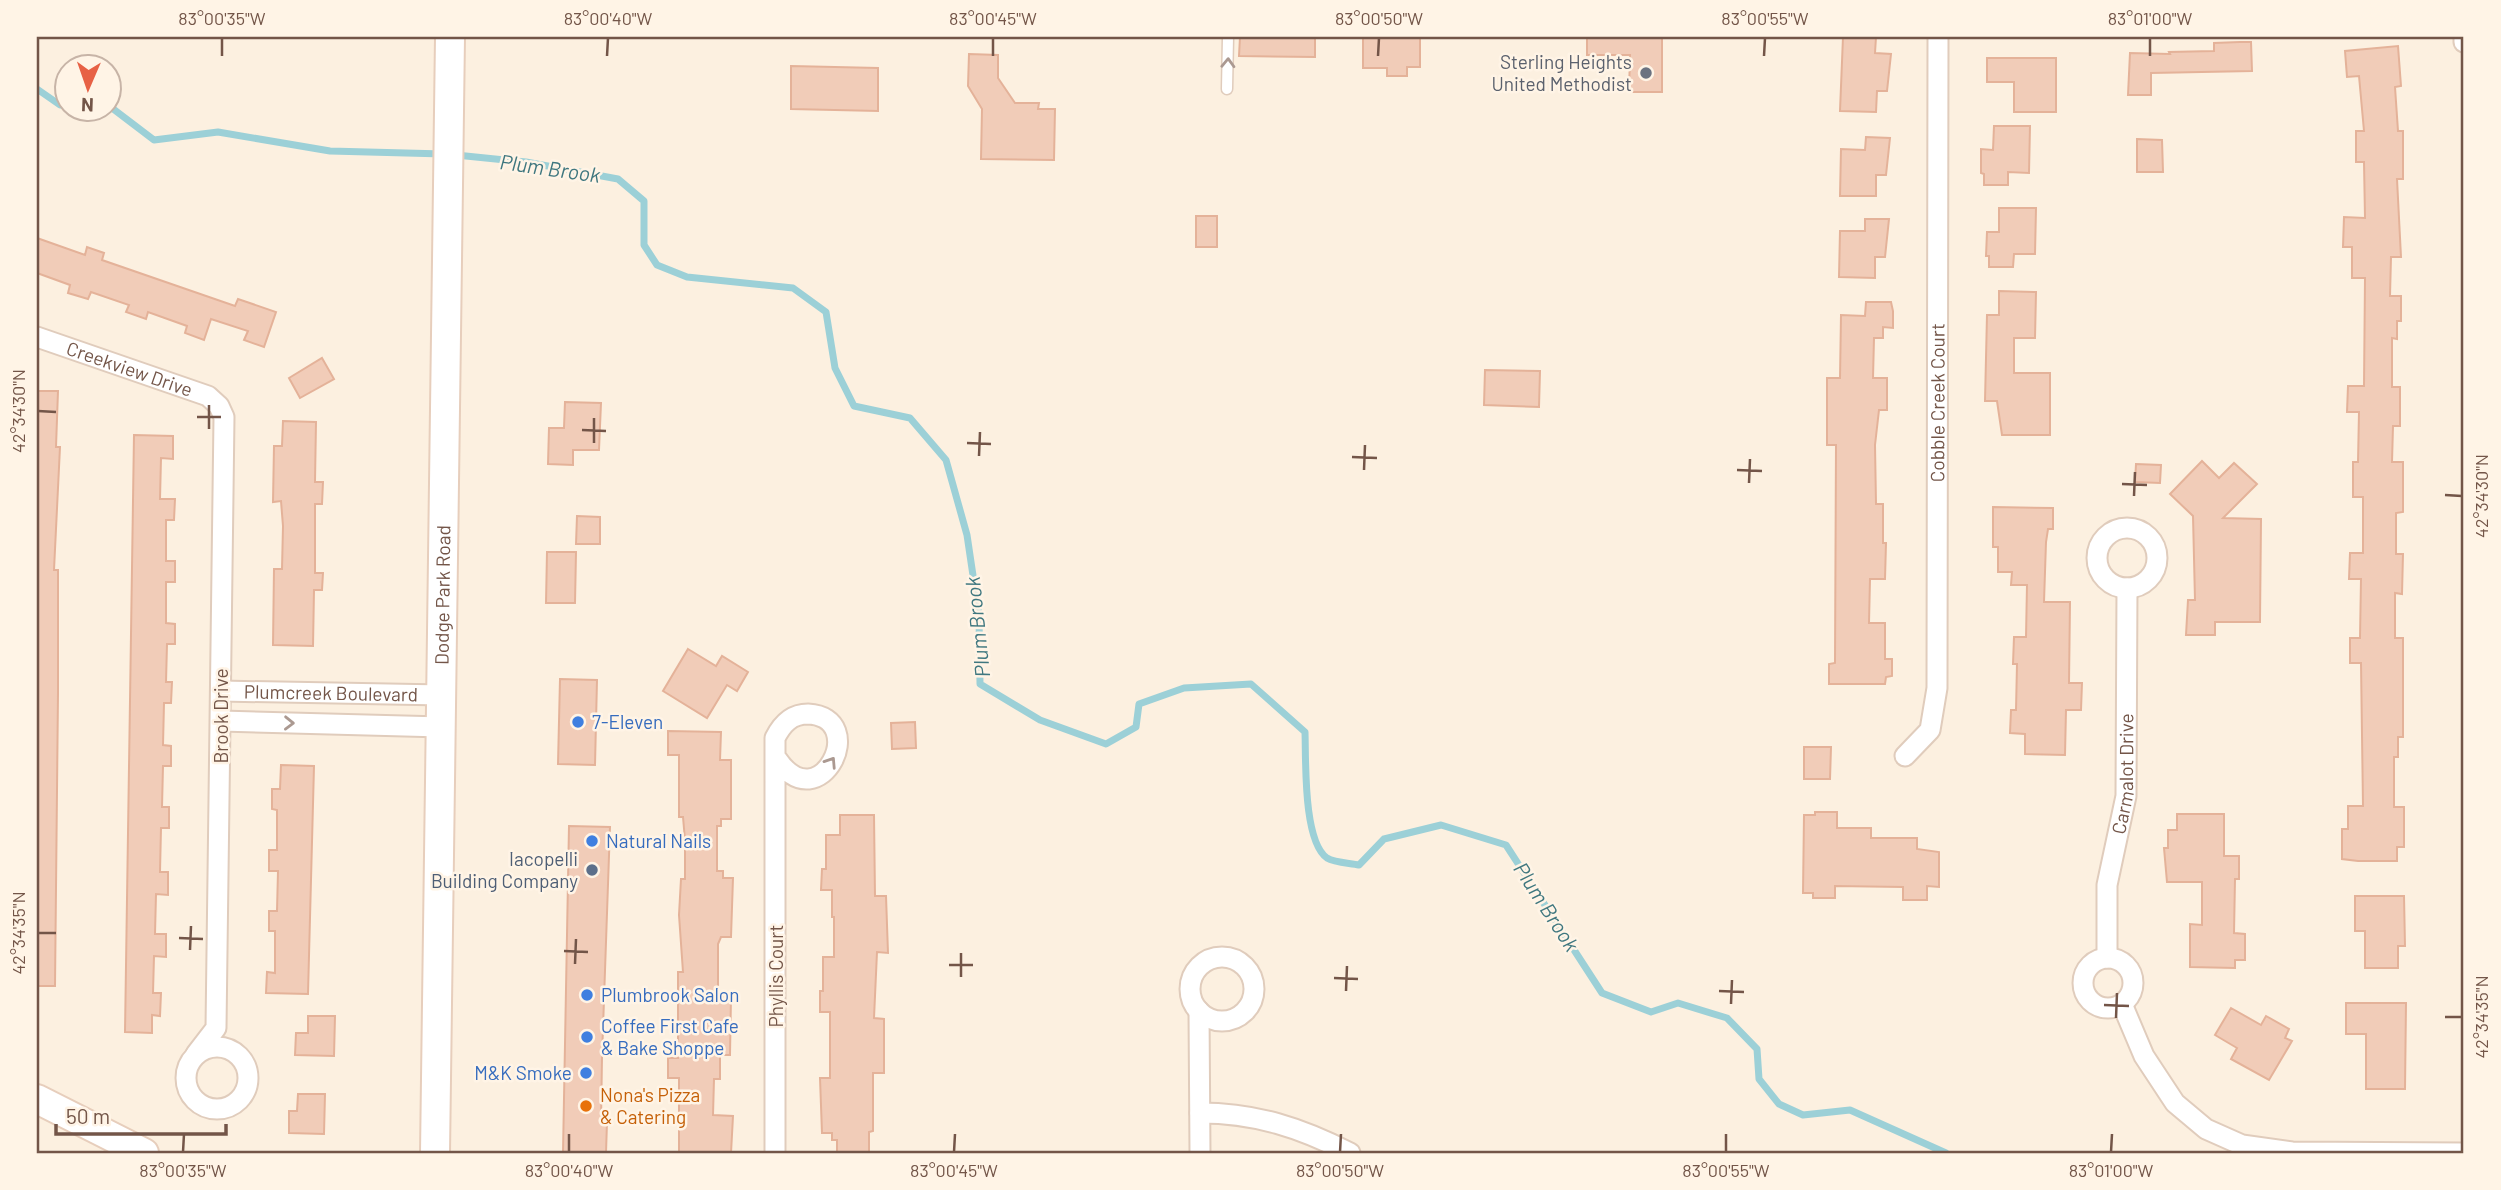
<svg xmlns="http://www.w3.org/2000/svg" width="2501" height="1190" font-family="Barlow,sans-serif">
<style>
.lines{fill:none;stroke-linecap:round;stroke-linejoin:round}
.stream{stroke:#9cd0d7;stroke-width:7}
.building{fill:#f1ccb8;stroke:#e4b299;stroke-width:2}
.lane-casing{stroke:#e0ccbc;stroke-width:13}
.street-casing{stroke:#e0ccbc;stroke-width:23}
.secondary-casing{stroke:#e7cebc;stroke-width:32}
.lane{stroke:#fff;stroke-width:10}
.street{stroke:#fff;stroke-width:19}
.secondary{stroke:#fff;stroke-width:28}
.oneway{stroke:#ab9991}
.ticks{fill:none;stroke:#735548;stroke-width:2.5}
.worship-dot{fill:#6b7280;stroke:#fff4e6;stroke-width:2.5}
.shop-dot{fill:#3f7fe0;stroke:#fff4e6;stroke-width:2.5}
.service-dot{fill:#5c6f8a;stroke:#fff4e6;stroke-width:2.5}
.food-dot{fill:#e8710a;stroke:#fff4e6;stroke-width:2.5}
.labels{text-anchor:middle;stroke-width:5;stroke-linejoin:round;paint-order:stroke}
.worship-label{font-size:19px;fill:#5b616d;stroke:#fff4e6;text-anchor:end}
.street-label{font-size:19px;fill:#735548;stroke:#fff4e6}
.shop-label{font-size:19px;fill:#366cbe;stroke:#fff4e6;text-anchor:start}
.service-label{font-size:19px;fill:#4e5e75;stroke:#fff4e6;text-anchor:end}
.food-label{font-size:19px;fill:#c56008;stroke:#fff4e6;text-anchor:start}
.water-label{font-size:21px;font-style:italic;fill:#3f777f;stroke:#fff4e6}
.neatline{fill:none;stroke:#735548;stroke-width:2.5}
.ticks-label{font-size:18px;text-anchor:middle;fill:#735548}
</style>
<rect width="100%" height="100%" fill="#fcf0e0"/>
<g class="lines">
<g class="stream">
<polyline points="37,89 60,105 66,105"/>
<polyline points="108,105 154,140 218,132 330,151 444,154"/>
<path d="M 456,155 L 526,162 L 618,179 L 644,201 L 644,245 L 657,265 L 687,277 L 793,288 L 826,312 L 835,368 L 854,406 L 910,418 L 946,460 L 967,535 L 979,616 L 980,684 L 1040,720 L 1106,744 L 1136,727 L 1139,704 L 1184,688 L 1251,684 L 1305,732 C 1306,760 1303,841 1327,858 C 1335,863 1351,863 1359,865 L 1384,839 L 1441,825 L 1506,845 L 1602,993 L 1651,1012 L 1678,1003 L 1727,1018 L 1757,1049 L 1759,1079 L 1779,1104 L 1803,1115 L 1850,1110 L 1946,1153"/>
</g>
</g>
<g class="building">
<polygon points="1240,37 1315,37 1315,57 1239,56"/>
<polygon points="1363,37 1420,37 1420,67 1407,67 1407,76 1387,76 1387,68 1363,68"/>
<polygon points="1587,37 1662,37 1662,92 1629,92 1630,55 1587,55"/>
<polygon points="1843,37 1876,37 1875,53 1891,54 1887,91 1877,91 1876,112 1840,111"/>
<polygon points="2240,42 2251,42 2252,71 2151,73 2151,95 2128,95 2130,53 2170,54 2169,52 2214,51 2214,43"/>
<polygon points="2398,46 2401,86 2395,87 2398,131 2403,131 2403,179 2397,179 2401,257 2391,257 2390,296 2401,296 2401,321 2397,321 2397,339 2392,338 2392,387 2400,387 2400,426 2393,426 2392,462 2403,462 2403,512 2396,513 2396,554 2403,554 2402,594 2395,593 2395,638 2403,638 2403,737 2398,737 2398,757 2394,757 2394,807 2404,807 2404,847 2397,847 2397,861 2358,861 2342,859 2342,829 2348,829 2348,806 2363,806 2361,663 2350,663 2350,638 2360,638 2361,579 2349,579 2350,553 2363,553 2363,497 2353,497 2353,462 2358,462 2359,412 2347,412 2348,386 2364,386 2365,278 2352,278 2352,247 2343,247 2344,217 2365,218 2364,162 2356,162 2356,131 2364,131 2359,76 2347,77 2345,51"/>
<polygon points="969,54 998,55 998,78 1015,103 1039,103 1038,109 1055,109 1054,160 981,159 982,109 968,86"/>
<polygon points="1987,58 2056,58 2056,112 2014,112 2014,82 1987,82"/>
<polygon points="791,66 878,68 878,111 791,109"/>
<polygon points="1994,126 2030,126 2029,173 2008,172 2008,185 1984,185 1984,174 1981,173 1981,149 1993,150"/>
<polygon points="1866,137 1890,138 1886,175 1876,175 1876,196 1840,196 1841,149 1865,150"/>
<polygon points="2137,139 2162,140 2163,172 2137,172"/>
<polygon points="1999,208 2036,208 2035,254 2014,254 2013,267 1989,267 1989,256 1986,256 1987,232 1999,232"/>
<rect x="1196" y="216" width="21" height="31"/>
<polygon points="1865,219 1889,219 1885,257 1875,257 1875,278 1839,277 1840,231 1865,231"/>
<polygon points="37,238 85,255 87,247 104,253 102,260 235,306 238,299 276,312 264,347 244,340 248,331 211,319 204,340 185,333 187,326 148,312 146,319 126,312 129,305 91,292 88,299 68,293 70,285 37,273"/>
<polygon points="1999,291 2036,292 2035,338 2014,338 2014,373 2050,373 2050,435 2002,435 1997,401 1985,401 1987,315 1999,315"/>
<polygon points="1866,302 1891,302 1893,311 1893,328 1883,327 1883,338 1874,338 1873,378 1887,378 1887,410 1879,410 1875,445 1876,504 1883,504 1883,543 1886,543 1885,579 1870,579 1869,623 1885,623 1885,659 1892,659 1892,676 1886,677 1885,684 1829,684 1829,664 1835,663 1836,445 1827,445 1827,378 1840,378 1841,315 1865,316"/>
<polygon points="322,358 334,379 300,398 289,378"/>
<polygon points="1485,370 1540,371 1539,407 1484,405"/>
<polygon points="37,391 58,391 56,447 60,447 54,570 58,570 58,693 55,986 37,986"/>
<polygon points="565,402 601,403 599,450 573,450 573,465 548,464 549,428 564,428"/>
<polygon points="283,421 316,422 315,482 323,482 322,504 315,504 315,573 323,573 322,590 314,590 313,646 273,645 274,569 282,569 283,526 281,501 273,502 274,446 282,446"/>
<polygon points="134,435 173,436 173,459 161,458 160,499 175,499 174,520 166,520 166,561 175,561 175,582 166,582 166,623 175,624 175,644 167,644 166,682 172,682 171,703 164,703 163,745 171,746 171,766 163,766 162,807 169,807 169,828 161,828 160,872 168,872 168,895 156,894 155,934 166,934 166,957 154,956 153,993 161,993 160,1016 152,1015 152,1033 125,1032"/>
<polygon points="2202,461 2219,478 2234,463 2257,484 2223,518 2261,519 2260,622 2215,622 2215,635 2186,635 2188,600 2195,600 2193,516 2170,494"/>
<polygon points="2136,464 2161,465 2160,483 2135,482"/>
<polygon points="1993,507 2053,508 2053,529 2048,529 2046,542 2044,602 2070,602 2069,683 2082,683 2081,710 2066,710 2065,755 2025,754 2025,734 2010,733 2011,710 2016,710 2017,664 2013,664 2014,637 2026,637 2027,585 2011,585 2012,572 1998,572 1998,547 1993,547"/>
<polygon points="577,516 600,517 600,544 576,544"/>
<polygon points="547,552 576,552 575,603 546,603"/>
<polygon points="688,649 716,666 722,656 748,672 737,691 727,685 707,718 663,691"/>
<polygon points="560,679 597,680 595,765 558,764"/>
<polygon points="915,722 916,748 892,749 891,723"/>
<polygon points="668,731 721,732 720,760 731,760 731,819 721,819 721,826 717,826 717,871 723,871 723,878 733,878 731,937 721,937 718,944 718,997 731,997 730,1055 720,1055 720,1079 714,1079 713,1115 733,1116 731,1153 679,1153 679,1078 668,1078 668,1058 678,1058 678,972 683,972 679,915 681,879 685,879 685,840 683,817 679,817 679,755 668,755"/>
<polygon points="1804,747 1831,747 1830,779 1804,779"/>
<polygon points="281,765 314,766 308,994 266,993 267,972 275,973 275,931 269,931 269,911 277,911 278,871 269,871 269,850 277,850 277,810 272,809 272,789 280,789"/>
<polygon points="1815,812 1837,812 1837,828 1871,828 1871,838 1917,838 1917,849 1939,852 1939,887 1927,886 1927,900 1903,900 1903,887 1835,886 1835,898 1813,898 1813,893 1803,893 1804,815 1815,815"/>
<polygon points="2177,814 2224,814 2224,856 2239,856 2239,879 2235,879 2234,933 2245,934 2245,960 2235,960 2235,968 2190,967 2190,924 2202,925 2202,882 2167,882 2164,848 2168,848 2168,830 2177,830"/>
<polygon points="840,815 874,815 875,896 886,896 888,953 877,952 874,1018 884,1019 884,1073 873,1073 873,1131 869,1132 869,1153 837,1153 837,1140 832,1140 832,1133 822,1133 820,1078 830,1078 830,1012 820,1012 820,991 823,991 823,957 834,957 834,917 832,917 832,890 821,890 822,869 826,869 826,835 840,835"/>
<polygon points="569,826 610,827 602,1057 601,1122 607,1122 606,1153 563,1153"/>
<polygon points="2355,896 2404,896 2405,946 2398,946 2398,968 2365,968 2365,931 2355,931"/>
<polygon points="2346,1003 2406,1003 2405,1089 2366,1089 2366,1034 2346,1034"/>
<polygon points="2231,1008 2261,1025 2266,1016 2289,1029 2285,1038 2292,1041 2269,1080 2231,1059 2237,1048 2215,1035"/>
<polygon points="308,1016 335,1016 334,1056 295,1055 296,1033 308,1033"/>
<polygon points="298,1094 325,1094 324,1134 289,1133 289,1111 297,1111"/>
</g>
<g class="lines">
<g class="lane-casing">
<polyline id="lane" points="1227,89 1228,37"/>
</g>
<g class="street-casing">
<g id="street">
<polyline points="2464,37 2464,42"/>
<path id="s1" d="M 37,337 L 208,396 L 219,406 L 224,417 L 216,1028 L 196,1054"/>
<circle cx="2127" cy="558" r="30"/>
<path id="s2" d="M 221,691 L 443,695"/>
<polyline points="221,721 442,727"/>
<path id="s3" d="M 1905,756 L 1930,730 L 1937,688 L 1938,37"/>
<circle cx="1222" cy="989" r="32"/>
<path id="s4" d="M 2107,958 L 2107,885 L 2126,796 L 2127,588"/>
<circle cx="2108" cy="983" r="25"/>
<polyline points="2122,1004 2144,1056 2175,1103 2206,1129 2242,1145 2292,1152 2464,1153"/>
<polyline points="1199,1011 1200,1153"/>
<circle cx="217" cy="1078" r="31"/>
<path d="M 1200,1113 C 1256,1113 1301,1128 1350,1153"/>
<path d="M 775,1153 L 775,738 C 782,724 791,714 808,714 C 871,717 820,822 777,759"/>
</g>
</g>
<g class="secondary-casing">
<g id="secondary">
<polyline points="37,1099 144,1153"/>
<path id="s5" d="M 435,1153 L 450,37"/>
</g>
</g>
<use href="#lane" class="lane"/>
<use href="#street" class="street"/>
<use href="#secondary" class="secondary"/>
</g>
<defs><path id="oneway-chevron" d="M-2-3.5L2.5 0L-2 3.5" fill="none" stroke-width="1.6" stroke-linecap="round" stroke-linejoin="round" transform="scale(1.75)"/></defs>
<g class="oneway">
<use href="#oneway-chevron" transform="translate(1228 63) rotate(-88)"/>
<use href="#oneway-chevron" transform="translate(289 723) rotate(1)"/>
<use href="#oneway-chevron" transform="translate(831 762) rotate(-57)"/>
</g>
<path class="ticks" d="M 222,56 L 222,38M 607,56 L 608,38M 993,56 L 993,38M 1378,56 L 1379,38M 1764,56 L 1765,38M 2150,56 L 2150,38M 38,411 L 56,412M 197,417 L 221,417M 209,429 L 209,405M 582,430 L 606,431M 594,443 L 594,418M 967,443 L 991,444M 979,456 L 980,432M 1352,457 L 1377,458M 1364,470 L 1365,445M 1737,470 L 1762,471M 1749,483 L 1750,459M 2122,484 L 2147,485M 2445,495 L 2462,496M 2134,496 L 2135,472M 38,933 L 56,933M 179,938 L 203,939M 190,950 L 191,926M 564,951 L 588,952M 575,964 L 576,939M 949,965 L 973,965M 961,977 L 961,953M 1334,978 L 1358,979M 1346,991 L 1347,966M 1719,991 L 1744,992M 1731,1004 L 1732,980M 2104,1005 L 2129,1006M 2445,1017 L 2462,1017M 2116,1018 L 2117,993M 183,1152 L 184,1134M 569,1152 L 569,1134M 954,1152 L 955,1134M 1340,1152 L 1341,1134M 1726,1152 L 1726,1134M 2111,1152 L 2112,1134"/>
<circle class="worship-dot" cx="1646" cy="73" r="7"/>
<g class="shop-dot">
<circle cx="578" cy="722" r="7"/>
<circle cx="592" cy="841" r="7"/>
<circle cx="587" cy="995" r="7"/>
<circle cx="587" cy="1037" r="7"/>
<circle cx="586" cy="1073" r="7"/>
</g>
<circle class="service-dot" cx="592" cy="870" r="7"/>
<circle class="food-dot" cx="586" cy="1106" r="7"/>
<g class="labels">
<g class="worship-label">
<text x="1632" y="69">Sterling Heights<tspan x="1632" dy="22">United Methodist</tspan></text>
</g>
<g class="street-label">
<text dy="7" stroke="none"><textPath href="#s1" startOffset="98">Creekview Drive</textPath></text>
<text dy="7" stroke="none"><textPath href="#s3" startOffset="364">Cobble Creek Court</textPath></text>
<text dy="7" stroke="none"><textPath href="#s5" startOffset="558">Dodge Park Road</textPath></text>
<text dy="7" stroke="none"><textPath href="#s2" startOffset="110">Plumcreek Boulevard</textPath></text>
<text transform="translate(221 716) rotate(-90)" y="7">Brook Drive</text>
<text dy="7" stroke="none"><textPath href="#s4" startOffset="186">Carmalot Drive</textPath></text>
<text transform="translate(776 976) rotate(-90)" y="7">Phyllis Court</text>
</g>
<g class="shop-label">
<text x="592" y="729">7-Eleven</text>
<text x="606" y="848">Natural Nails</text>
<text x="601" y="1002">Plumbrook Salon</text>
<text x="601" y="1033">Coffee First Cafe<tspan x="601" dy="22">&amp; Bake Shoppe</tspan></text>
<text x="572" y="1080" text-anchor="end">M&amp;K Smoke</text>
</g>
<g class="service-label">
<text x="578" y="866">Iacopelli<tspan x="578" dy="22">Building Company</tspan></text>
</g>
<g class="food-label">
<text x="600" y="1102">Nona's Pizza<tspan x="600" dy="22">&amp; Catering</tspan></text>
</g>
<g class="water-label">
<text transform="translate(550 169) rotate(8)" y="7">Plum Brook</text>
<text transform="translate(978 627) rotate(-96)" y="7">Plum Brook</text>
<text transform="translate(1546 907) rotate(57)" y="7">Plum Brook</text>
</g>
</g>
<rect width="2501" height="1190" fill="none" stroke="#fff4e6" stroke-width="77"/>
<g transform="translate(88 88) rotate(182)"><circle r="33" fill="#fff4e6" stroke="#c7b4a7" stroke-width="2"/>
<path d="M0-5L12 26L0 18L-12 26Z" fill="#e76145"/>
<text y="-10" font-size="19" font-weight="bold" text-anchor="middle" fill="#735548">N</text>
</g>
<path d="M56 1124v10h170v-10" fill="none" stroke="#735548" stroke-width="3.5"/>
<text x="66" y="1124" font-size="21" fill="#735548" stroke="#fff4e6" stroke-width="5" paint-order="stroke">50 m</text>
<rect x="38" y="38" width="2424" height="1114" class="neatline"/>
<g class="ticks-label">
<text x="222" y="25">83°00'35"W</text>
<text x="608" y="25">83°00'40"W</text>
<text x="993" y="25">83°00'45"W</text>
<text x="1379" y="25">83°00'50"W</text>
<text x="1765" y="25">83°00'55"W</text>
<text x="2150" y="25">83°01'00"W</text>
<text transform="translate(19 411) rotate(-90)" y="6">42°34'30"N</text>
<text transform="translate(2482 496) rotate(-90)" y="6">42°34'30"N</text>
<text transform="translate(19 933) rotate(-90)" y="6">42°34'35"N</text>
<text transform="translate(2482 1017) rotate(-90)" y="6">42°34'35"N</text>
<text x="183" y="1177">83°00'35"W</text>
<text x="569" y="1177">83°00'40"W</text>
<text x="954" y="1177">83°00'45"W</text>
<text x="1340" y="1177">83°00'50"W</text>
<text x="1726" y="1177">83°00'55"W</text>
<text x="2111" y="1177">83°01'00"W</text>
</g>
</svg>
